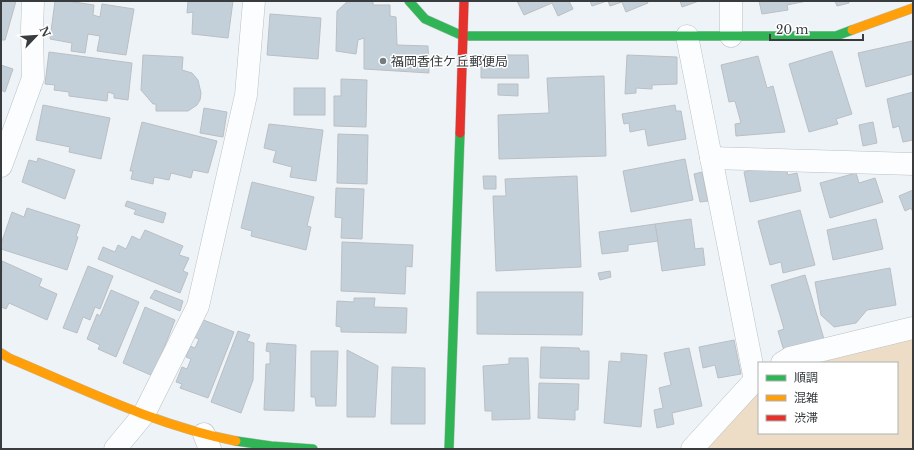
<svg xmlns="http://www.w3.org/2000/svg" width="914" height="450" font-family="'Libre Baskerville','Noto Sans JP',serif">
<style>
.green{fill:#edddc6}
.building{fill:#c4d0d9;stroke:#bbbfc3}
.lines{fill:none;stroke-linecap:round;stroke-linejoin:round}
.street-casing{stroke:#bcc0c3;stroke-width:23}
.fast-casing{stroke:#bcc0c3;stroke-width:10}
.slow-casing{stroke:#bcc0c3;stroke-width:10}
.jam-casing{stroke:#bcc0c3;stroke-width:10}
.street{stroke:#fcfdfe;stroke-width:22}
.fast{stroke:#30b455;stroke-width:9}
.slow{stroke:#ff9f0a;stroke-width:9}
.jam{stroke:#e5322d;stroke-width:9}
.poi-dot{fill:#777c7f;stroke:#fff;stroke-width:1.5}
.labels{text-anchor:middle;stroke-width:3;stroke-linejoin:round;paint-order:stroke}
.poi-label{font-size:13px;fill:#383c3e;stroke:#fff;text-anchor:start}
</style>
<rect width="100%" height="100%" fill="#edf3f7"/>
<polygon class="green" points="913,330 913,449 696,449 759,379 759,433 897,433 897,363 785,363"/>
<g class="building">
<polygon points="1,1 16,1 5,40 1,40"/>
<polygon points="55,1 67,1 94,5 93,15 100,17 102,4 134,9 126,55 97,51 100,36 88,34 85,53 71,51 72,43 50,39"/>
<polygon points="188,1 233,1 228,38 192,34 193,12 187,13"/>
<polygon points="348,1 373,1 373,5 390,5 390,16 396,17 397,45 428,46 429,73 364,69 364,38 358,40 356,54 336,51 337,11"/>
<polygon points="517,1 569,1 573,9 558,16 552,3 524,15"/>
<polygon points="590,1 607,1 592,6"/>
<polygon points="608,1 647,1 648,3 626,12 622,2 610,6"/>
<polygon points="680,1 699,1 682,7"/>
<polygon points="759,1 807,1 787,5 788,10 762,14"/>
<polygon points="835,1 849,1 849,3 837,6"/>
<polygon points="270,14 321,18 318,59 267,55"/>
<polygon points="912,41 913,47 913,74 866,87 858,53"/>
<polygon points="832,51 852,114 836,119 838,124 809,132 789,64"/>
<polygon points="49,52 132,63 128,100 114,98 114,94 108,92 107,101 69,96 69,92 54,90 55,85 45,84"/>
<polygon points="143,55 183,57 182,70 192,73 198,80 201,93 200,100 197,105 188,111 156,111 156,104 153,104 141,90"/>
<polygon points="481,55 528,55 529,78 481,78"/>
<polygon points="627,55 677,57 677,84 652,85 652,89 636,88 636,93 625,94"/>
<polygon points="758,56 767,88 773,86 785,132 736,136 735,124 741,123 735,101 729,102 721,65"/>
<polygon points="1,65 13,69 5,92 1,90"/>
<polygon points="604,76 606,156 499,159 498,115 549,113 547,78"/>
<polygon points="341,79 367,80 366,127 334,126 334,96 341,96"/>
<polygon points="498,84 518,84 518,96 498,95"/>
<rect x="294" y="88" width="31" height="27"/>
<polygon points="913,92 913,140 903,142 899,126 893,128 887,99"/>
<polygon points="43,105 110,118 101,159 69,152 70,147 36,140"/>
<polygon points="675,105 676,111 681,111 686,139 648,146 645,129 630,132 629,123 624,124 622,114"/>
<polygon points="204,108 227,112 223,137 200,133"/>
<polygon points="142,122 217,141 208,173 193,170 191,178 171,173 169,180 154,177 153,184 131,179 133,171 130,171"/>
<polygon points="873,122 877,143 863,146 859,125"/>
<polygon points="269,124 323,130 316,181 290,177 292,167 273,162 276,151 264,148"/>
<polygon points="338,134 368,135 367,184 337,183"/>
<polygon points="38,158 75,170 65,199 22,182 29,160 37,162"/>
<polygon points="685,159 693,200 631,212 623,171"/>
<polygon points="768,166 769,171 786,169 788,175 797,173 801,191 750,202 744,172"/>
<polygon points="702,172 708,201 700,202 694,174"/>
<polygon points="856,173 859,183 875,178 883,202 830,218 820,183"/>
<polygon points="483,176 496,176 496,189 484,189"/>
<polygon points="577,176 581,267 496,271 493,196 506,196 505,179"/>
<polygon points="252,182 314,197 307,226 311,227 306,250 251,236 252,231 241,228"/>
<polygon points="336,188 364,189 362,239 341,238 342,218 335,217"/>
<polygon points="913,190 913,212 911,208 905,211 899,196"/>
<polygon points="127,201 166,213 163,223 134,214 136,210 125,206"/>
<polygon points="27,208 80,225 76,236 78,237 67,270 1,249 1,244 12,212 24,217"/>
<polygon points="800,210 815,265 783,273 781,262 770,265 758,221"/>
<polygon points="691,219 695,249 703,248 705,265 662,271 655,224"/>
<polygon points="876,219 883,249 833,260 827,230"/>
<polygon points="655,224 658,241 628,245 628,251 602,254 599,232"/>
<polygon points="145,230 183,246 179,255 189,258 183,271 188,273 180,293 98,259 103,247 115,252 118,245 126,249 132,236 140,240"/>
<polygon points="342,242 413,245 412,267 406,266 405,294 341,291"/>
<polygon points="2,261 42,279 39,286 57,294 47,320 9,303 6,309 1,307"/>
<polygon points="88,266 113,276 100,309 95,307 90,320 83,317 77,333 63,328"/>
<polygon points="890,268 896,305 867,310 856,323 834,327 821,315 815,282"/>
<polygon points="610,271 611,277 600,280 598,273"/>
<polygon points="805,275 824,339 784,351 778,331 784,329 771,285"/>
<polygon points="111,290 139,302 116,357 98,349 100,345 87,339 97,314 100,316"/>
<polygon points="155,290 183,301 180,311 150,298"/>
<polygon points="477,292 583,292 582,335 477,334"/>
<polygon points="354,298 375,298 374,307 407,308 406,333 341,332 341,327 336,326 337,301 354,302"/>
<polygon points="145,307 175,320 153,376 123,363"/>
<polygon points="201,319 234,332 208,398 180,388 182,384 176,382 182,367 187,369 191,359 186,357 190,346 195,348 199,339 194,337"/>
<polygon points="238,331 250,335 247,341 254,343 253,380 241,413 211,402"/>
<polygon points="734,340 741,374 718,378 715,365 703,368 699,347"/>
<polygon points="267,343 296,345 294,411 264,410 266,364 270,364 270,352 266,351"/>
<polygon points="541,347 579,348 580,351 589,351 589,379 540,378"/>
<polygon points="689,348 702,406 672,413 674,424 657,428 654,410 663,408 659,388 671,385 664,353"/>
<polygon points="347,350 378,366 375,417 347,417"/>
<polygon points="311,351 338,351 336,406 316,406 315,397 311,397"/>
<polygon points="621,353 647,355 641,427 604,423 609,361 621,362"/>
<polygon points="509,358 528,358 530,419 492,420 492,411 485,411 483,366 509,364"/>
<polygon points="392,367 425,368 425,424 391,424"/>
<polygon points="539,383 579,384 578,410 575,410 575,420 538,418"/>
</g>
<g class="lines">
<g class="street-casing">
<g id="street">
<polyline points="731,1 731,36"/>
<polyline points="687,36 755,380"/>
<polyline points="711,158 913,164"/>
<polyline points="1,166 33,78 32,29 33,1"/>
<polyline points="782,363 790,358 913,328"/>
<polyline points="204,434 210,449"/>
<polyline points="115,449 144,414 198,306 246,95 254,1"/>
<polyline points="692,449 755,380 759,377"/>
</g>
</g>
<g class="fast-casing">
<g id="fast">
<polyline points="409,1 425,19 463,36 836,36 852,30"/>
<polyline points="236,441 271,446 313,449"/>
<polyline points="449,449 460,133"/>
</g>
</g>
<g class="slow-casing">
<g id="slow">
<polyline points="852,30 913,8"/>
<path d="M 1,353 L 9,358 C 83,389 157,426 236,441"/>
</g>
</g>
<g class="jam-casing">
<polyline id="jam" points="460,133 464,1"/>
</g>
<use href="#street" class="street"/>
<use href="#fast" class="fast"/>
<use href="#slow" class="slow"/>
<use href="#jam" class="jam"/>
</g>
<circle class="poi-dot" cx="383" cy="61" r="4"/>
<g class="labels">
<g class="poi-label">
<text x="391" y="66">福岡香住ケ丘郵便局</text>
</g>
</g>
<rect width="914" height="450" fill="none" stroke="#383c3e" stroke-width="4"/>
<rect x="758" y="362" width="140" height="72" fill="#ffffff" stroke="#afb1b2"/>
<rect x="766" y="375" width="20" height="6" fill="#30b455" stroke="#afb1b2"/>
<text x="794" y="382" font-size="12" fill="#383c3e">順調</text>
<rect x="766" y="395" width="20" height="6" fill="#ff9f0a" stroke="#afb1b2"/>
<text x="794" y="402" font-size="12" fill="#383c3e">混雑</text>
<rect x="766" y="415" width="20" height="6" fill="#e5322d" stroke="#afb1b2"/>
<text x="794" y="422" font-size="12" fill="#383c3e">渋滞</text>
<g transform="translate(36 36) rotate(65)" stroke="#ffffff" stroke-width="3" paint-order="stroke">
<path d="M0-3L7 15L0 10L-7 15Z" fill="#383c3e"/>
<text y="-6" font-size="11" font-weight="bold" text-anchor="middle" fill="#383c3e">N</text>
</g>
<path d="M770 34v6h93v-6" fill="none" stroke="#383c3e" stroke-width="2"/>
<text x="776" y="34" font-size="12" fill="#383c3e" stroke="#ffffff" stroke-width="3" paint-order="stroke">20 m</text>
</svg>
